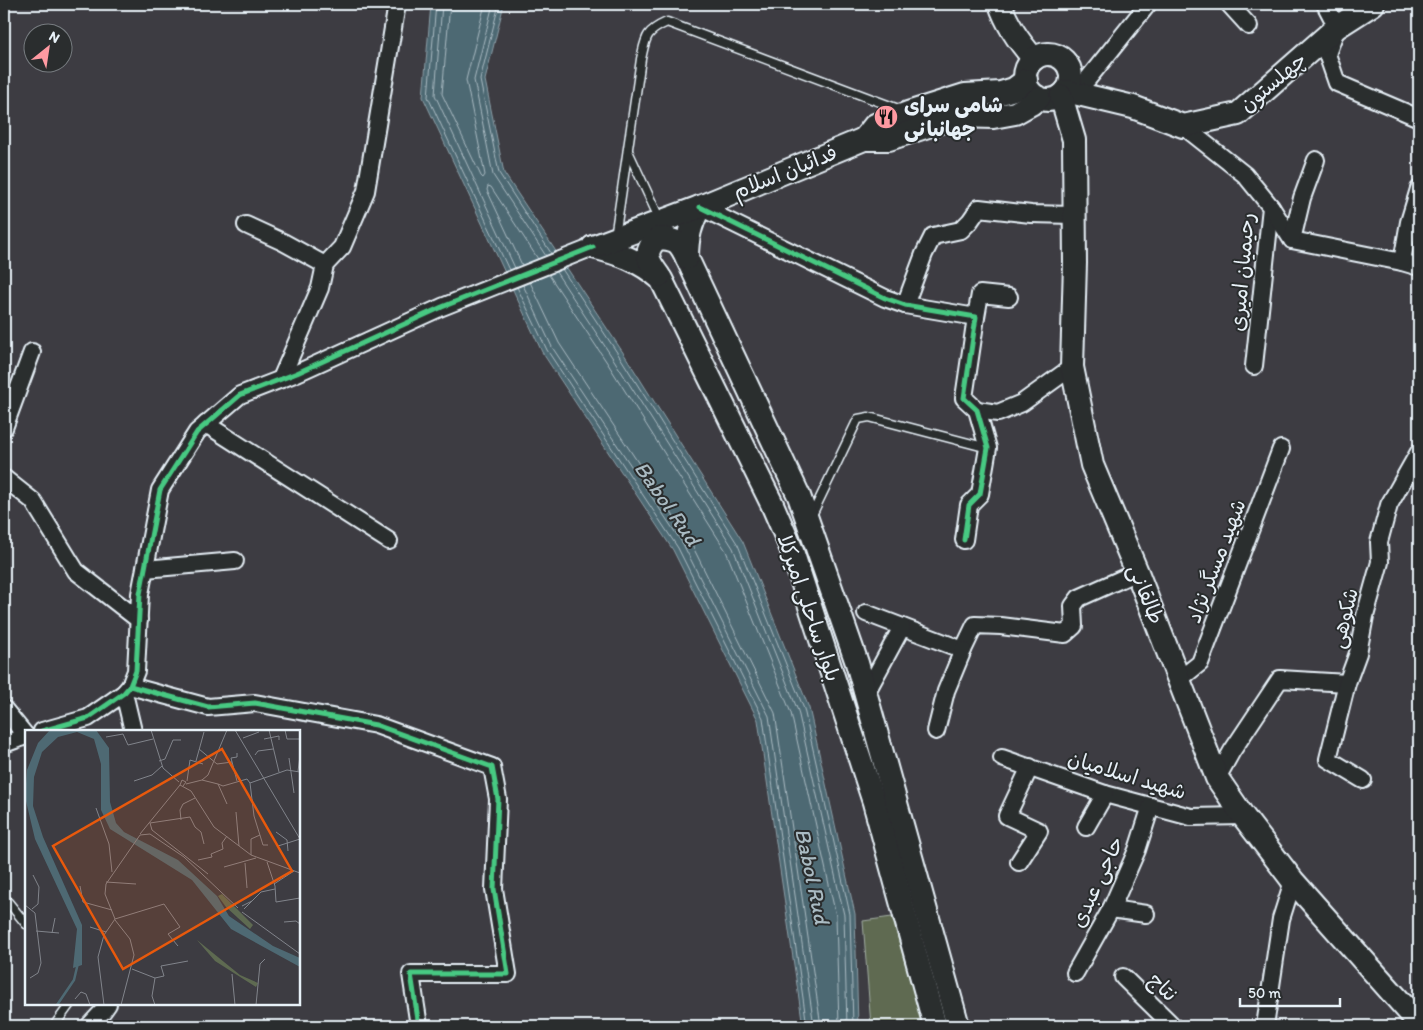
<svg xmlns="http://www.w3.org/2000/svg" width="1423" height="1030" font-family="Itim,'Playpen Sans Arabic',sans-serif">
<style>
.green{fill:#5e6a51;stroke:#a3aea4}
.water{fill:#4e6973;stroke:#8c9fa8}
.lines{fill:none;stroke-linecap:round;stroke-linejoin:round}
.shore{stroke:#aabbc3;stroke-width:1}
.service-casing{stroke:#e8f1f8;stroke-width:11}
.minor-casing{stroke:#e8f1f8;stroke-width:20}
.secondary-casing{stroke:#e8f1f8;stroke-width:26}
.service{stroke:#2a2d2e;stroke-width:8}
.minor{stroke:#2a2d2e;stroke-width:16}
.secondary{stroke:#2a2d2e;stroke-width:22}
.cycleway-casing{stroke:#2a2d2e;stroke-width:8}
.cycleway{stroke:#46c982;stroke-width:5}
.labels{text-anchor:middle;stroke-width:4;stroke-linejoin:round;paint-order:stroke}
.street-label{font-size:21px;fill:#e8f1f8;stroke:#2a2d2e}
.poi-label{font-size:21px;font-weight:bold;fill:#e8f1f8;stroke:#2a2d2e;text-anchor:start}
.water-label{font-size:22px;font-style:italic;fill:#aabbc3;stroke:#2a2d2e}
.inset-river{fill:none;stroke:#4e6973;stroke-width:2.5}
.inset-road{fill:none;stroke:#81848b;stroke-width:1}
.view{fill:#e8590c;fill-opacity:0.15;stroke:#e8590c;stroke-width:2.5}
.inset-edge{fill:none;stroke:#e8f1f8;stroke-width:2.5}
</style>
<rect width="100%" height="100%" fill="#3d3c42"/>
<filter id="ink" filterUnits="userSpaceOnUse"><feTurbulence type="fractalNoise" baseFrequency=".02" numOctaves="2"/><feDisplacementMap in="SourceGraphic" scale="10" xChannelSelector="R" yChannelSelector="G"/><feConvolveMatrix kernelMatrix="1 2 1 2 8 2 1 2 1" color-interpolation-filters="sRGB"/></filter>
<g filter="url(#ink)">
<polygon class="green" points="892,917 923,1026 871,1026 863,921"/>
<polygon class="water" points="431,4 504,4 485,80 504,173 624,354 743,542 809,708 855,914 858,1026 803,1026 758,720 673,550 542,352 423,97"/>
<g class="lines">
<g class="shore">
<polyline points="436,4 428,97 509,270"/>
<polyline points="442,4 435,95 515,268"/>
<polyline points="450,4 442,94 481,176 483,178 485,175 466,80 485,4"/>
<polyline points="493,4 474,80 493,175 546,256"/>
<polyline points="499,4 480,80 499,173 551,253"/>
<polyline points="522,265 487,190 488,186 491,187 538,259"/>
<polyline points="562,269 620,357 738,545 804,709 850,914 853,1026"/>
<polyline points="556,272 614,360 733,548 798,711 844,915 847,1026"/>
<polyline points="549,275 608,364 726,551 791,713 836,916 839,1026"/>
<polyline points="530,282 559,343 690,541 775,713 821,1026"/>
<polyline points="523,285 552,347 683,544 769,716 814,1026"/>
<polyline points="517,287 547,350 678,548 763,718 807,1026"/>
</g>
<g class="service-casing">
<g id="service">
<polyline points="628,151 660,220"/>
<path d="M 615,237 L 641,59 C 646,37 645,32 667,22 L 901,110"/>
<polyline points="811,517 858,419 869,417 988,448"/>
<polyline points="4,897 26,924"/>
<polyline points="54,1026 70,1004"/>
</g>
</g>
<g class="minor-casing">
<g id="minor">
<polyline points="1229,4 1249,26"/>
<polyline points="1325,4 1337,27 1327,54 1337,83 1419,118"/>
<polyline points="1087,80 1148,4"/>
<polyline points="1183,126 1245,175 1271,207 1254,366"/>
<polyline points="700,207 885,298 905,305 976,317 964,398 977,410 988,448 980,494 969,505 964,540"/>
<polyline points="1271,207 1292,240 1402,262 1419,267"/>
<polyline points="246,225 283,242 325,265"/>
<polyline points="1292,240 1302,198 1316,160"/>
<polyline points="1402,262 1409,222 1419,189"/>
<polyline points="905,305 924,254 933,236 961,230 970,221 979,208 1031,214 1073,215"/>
<polyline points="976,317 980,294 1009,297"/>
<polyline points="281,379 320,288 325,265 342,247 366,191 397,4"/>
<polyline points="977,410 998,413 1022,403 1072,367"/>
<polyline points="206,424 389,541"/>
<polyline points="4,428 32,352"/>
<polyline points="4,478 33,501 76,571 139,620"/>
<polyline points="145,569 235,561"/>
<polyline points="866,613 963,650 975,625 1001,626 1065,634 1074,626 1073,606 1079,598 1137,572"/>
<polyline points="1180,679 1200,663 1281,449"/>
<polyline points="130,686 208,707 255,703 376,725 492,767 498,799 494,889 508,974 411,974 419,1026"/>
<polyline points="870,686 902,627"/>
<polyline points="124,693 133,731"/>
<polyline points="4,709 26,736"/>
<polyline points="42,731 88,718 124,693 130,686 136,671 140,594 160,490 197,432 240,395 297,373 442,307 593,247"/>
<polyline points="936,731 946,691 963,650"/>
<polyline points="4,744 26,736"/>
<polyline points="1002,758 1105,794 1191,817 1243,816"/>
<polyline points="1217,778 1232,751 1280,679 1347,683"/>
<polyline points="1363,780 1328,759 1347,683 1358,653 1365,616 1380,562 1379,542 1389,505 1419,452"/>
<polyline points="1086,827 1105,794"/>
<polyline points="1019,862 1039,831 1007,816 1030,767"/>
<polyline points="1111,909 1146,914"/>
<polyline points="1075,973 1111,909 1137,850 1151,806"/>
<polyline points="1123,977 1171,1024 1169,1026"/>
<polyline points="89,1026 103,1011 108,1004"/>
<polyline points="1265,1026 1281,919 1293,881"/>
</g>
</g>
<g class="secondary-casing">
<g id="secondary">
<path d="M 1000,4 C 1007,25 1019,42 1034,59"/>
<circle cx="1048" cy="77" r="23"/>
<polyline points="1066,91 1133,107 1183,126 1238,114 1337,27 1373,4"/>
<polyline points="1061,96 1074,140 1075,263 1072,367 1092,465 1137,572 1217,778 1243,816 1293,881 1419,1023"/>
<polyline points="864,139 875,125 908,113 965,95 1001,93 1014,89 1026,80"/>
<path d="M 700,207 C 690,224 687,239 687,258 L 799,496 L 857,663 L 958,1026"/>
<path d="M 593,247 C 620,254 639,260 661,279 L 772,504 L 791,548 L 874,802 L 935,1026"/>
<polyline points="593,247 700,207 864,139 889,139 958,116 993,117 1015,113 1031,104 1039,98"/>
<path d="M 659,276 C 648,261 642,252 658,238 C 676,239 679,241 687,258"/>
</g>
</g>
<use href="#service" class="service"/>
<use href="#minor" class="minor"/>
<use href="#secondary" class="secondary"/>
<g class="cycleway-casing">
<g id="cycleway">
<polyline points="700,207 885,298 905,305 976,317 964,398 977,410 988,448 980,494 969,505 964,540"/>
<polyline points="130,686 208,707 255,703 376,725 492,767 498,799 494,889 508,974 411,974 419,1026"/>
<polyline points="42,731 88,718 124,693 130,686 136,671 140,594 160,490 197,432 240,395 297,373 442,307 593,247"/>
</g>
</g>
<use href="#cycleway" class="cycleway"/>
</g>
</g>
<defs>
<g id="restaurant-disc" transform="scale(1.25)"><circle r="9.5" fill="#ff9aa2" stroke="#2a2d2e"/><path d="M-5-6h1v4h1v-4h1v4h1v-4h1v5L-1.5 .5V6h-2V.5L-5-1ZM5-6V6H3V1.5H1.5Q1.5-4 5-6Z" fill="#111"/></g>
</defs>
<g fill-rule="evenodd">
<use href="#restaurant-disc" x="886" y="117"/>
</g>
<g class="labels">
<g class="street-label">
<text transform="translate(1273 82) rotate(-40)" y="7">چهلستون</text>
<text transform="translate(785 172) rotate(-22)" y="7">فدائیان اسلام</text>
<text transform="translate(1242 272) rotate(-85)" y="7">رحیمیان امیری</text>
<text transform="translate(1216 561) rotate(-69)" y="7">شهید مسگر نژاد</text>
<text transform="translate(1146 594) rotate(68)" y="7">طالقانی</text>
<text transform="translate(809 608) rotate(71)" y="7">بلوار ساحلی امیرکلا</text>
<text transform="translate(1344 618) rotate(-76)" y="7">شکوهی</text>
<text transform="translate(1127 775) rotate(17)" y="7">شهید اسلامیان</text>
<text transform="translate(1097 882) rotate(-65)" y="7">حاجی عبدی</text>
<text transform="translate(1163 987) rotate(44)" y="7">نتاج</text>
</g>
<g class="poi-label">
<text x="904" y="112">شامی سرای<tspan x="904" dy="24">جهانبانی</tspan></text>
</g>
<g class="water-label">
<text transform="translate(668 503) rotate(55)" y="8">Babol Rud</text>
<text transform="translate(813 876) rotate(78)" y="8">Babol Rud</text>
</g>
</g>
<g transform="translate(25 730)">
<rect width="275" height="275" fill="#3d3c42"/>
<path d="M 197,164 L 228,195 L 225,199 L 201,177 L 193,166 ZM 172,210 L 215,245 L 233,253 L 231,257 L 190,231 Z" fill="#5e6a51"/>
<path d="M 25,0 L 71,0 L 84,18 L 85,72 L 91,93 L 99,102 L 153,130 L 192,166 L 204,186 L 248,216 L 275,228 L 275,237 L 206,199 L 167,150 L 85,99 L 76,80 L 76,34 L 69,9 L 52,2 L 33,7 L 17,22 L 9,47 L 8,76 L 18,107 L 57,195 L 57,235 L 48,238 L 52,199 L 10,109 L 0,67 L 2,40 L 13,13 Z" fill="#4e6973"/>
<path class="inset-river" d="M 32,275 L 49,250 L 53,233"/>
<path class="inset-road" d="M 126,0 L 138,38 L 154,52M 210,0 L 275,109M 244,0 L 254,42M 260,0 L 262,9 L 275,9M 81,7 L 98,4 L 103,15 L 128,9M 218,8 L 234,2M 239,9 L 254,6 L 254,10M 174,19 L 192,34 L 207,32M 212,23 L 212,27 L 206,28 L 212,51M 230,25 L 233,21 L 248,19M 264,28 L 269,63M 134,31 L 140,29 L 148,10 L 156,10M 171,31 L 179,2M 273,41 L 275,26M 177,50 L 193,54 L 202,74M 109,51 L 127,45 L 137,36M 162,51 L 165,30 L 178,34M 225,53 L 229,86 L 238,115 L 243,115M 161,54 L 177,50 L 183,45 L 202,0M 193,54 L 198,56 L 222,49 L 225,53 L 262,40 L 275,42M 158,56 L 161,52 L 157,50 L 155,55 L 166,61 L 189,97 L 226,125 L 275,143M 71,78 L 84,114 L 87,142M 211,82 L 214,116M 156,90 L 155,80 L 158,74 L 170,68M 125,93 L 165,87 L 170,97 L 176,102 L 179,114M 125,93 L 127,100 L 183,144M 251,102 L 262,110 L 263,121M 115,104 L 155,55M 115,105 L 125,104 L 159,127 L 213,178M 253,116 L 275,109M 226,125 L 226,109 L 235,105M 173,130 L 187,127 L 186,124 L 198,119 L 197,113 L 202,106M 242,132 L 250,156 L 251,172 L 275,168M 220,133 L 222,158M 199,137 L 231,128M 81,152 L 111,154M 249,154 L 269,141M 55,156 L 58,172 L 87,180M 227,171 L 236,162 L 250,159M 0,175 L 10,183 L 16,233 L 13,243 L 5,248M 217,176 L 227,171 L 219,179M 7,179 L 13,174 L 14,157 L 8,145M 217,182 L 275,224M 90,189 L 139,174 L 155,197 L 143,204 L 153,216M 90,190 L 105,209 L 109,225 L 96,275M 259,192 L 271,191 L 275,194M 65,197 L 81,202M 11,201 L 34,203M 27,203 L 30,188M 107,239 L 130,248 L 127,266 L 130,275M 207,244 L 210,275M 130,248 L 139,246 L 136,236 L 163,231M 50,269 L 56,262 L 61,264 L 65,275M 79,275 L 73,227 L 79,205 L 90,189 L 80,164 L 81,154 L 115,105M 231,275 L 235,234 L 240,229"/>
<path class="view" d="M 197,19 L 267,141 L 98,239 L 28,116 Z"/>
<rect width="275" height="275" class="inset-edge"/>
</g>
<rect width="1423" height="1030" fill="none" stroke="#2a2d2e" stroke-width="20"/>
<rect x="10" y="10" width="1403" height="1010" fill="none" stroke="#e8f1f8" stroke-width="2" filter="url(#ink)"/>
<g transform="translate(48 48) rotate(30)"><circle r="24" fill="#2a2d2e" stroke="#767b7f"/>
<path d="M0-4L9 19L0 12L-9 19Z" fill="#ff9aa2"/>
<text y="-8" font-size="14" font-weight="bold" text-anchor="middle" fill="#e8f1f8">N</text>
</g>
<path d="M1240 998v8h100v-8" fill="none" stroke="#e8f1f8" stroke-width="2.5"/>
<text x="1248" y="998" font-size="15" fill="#e8f1f8" stroke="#2a2d2e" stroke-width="4" paint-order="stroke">50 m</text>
</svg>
